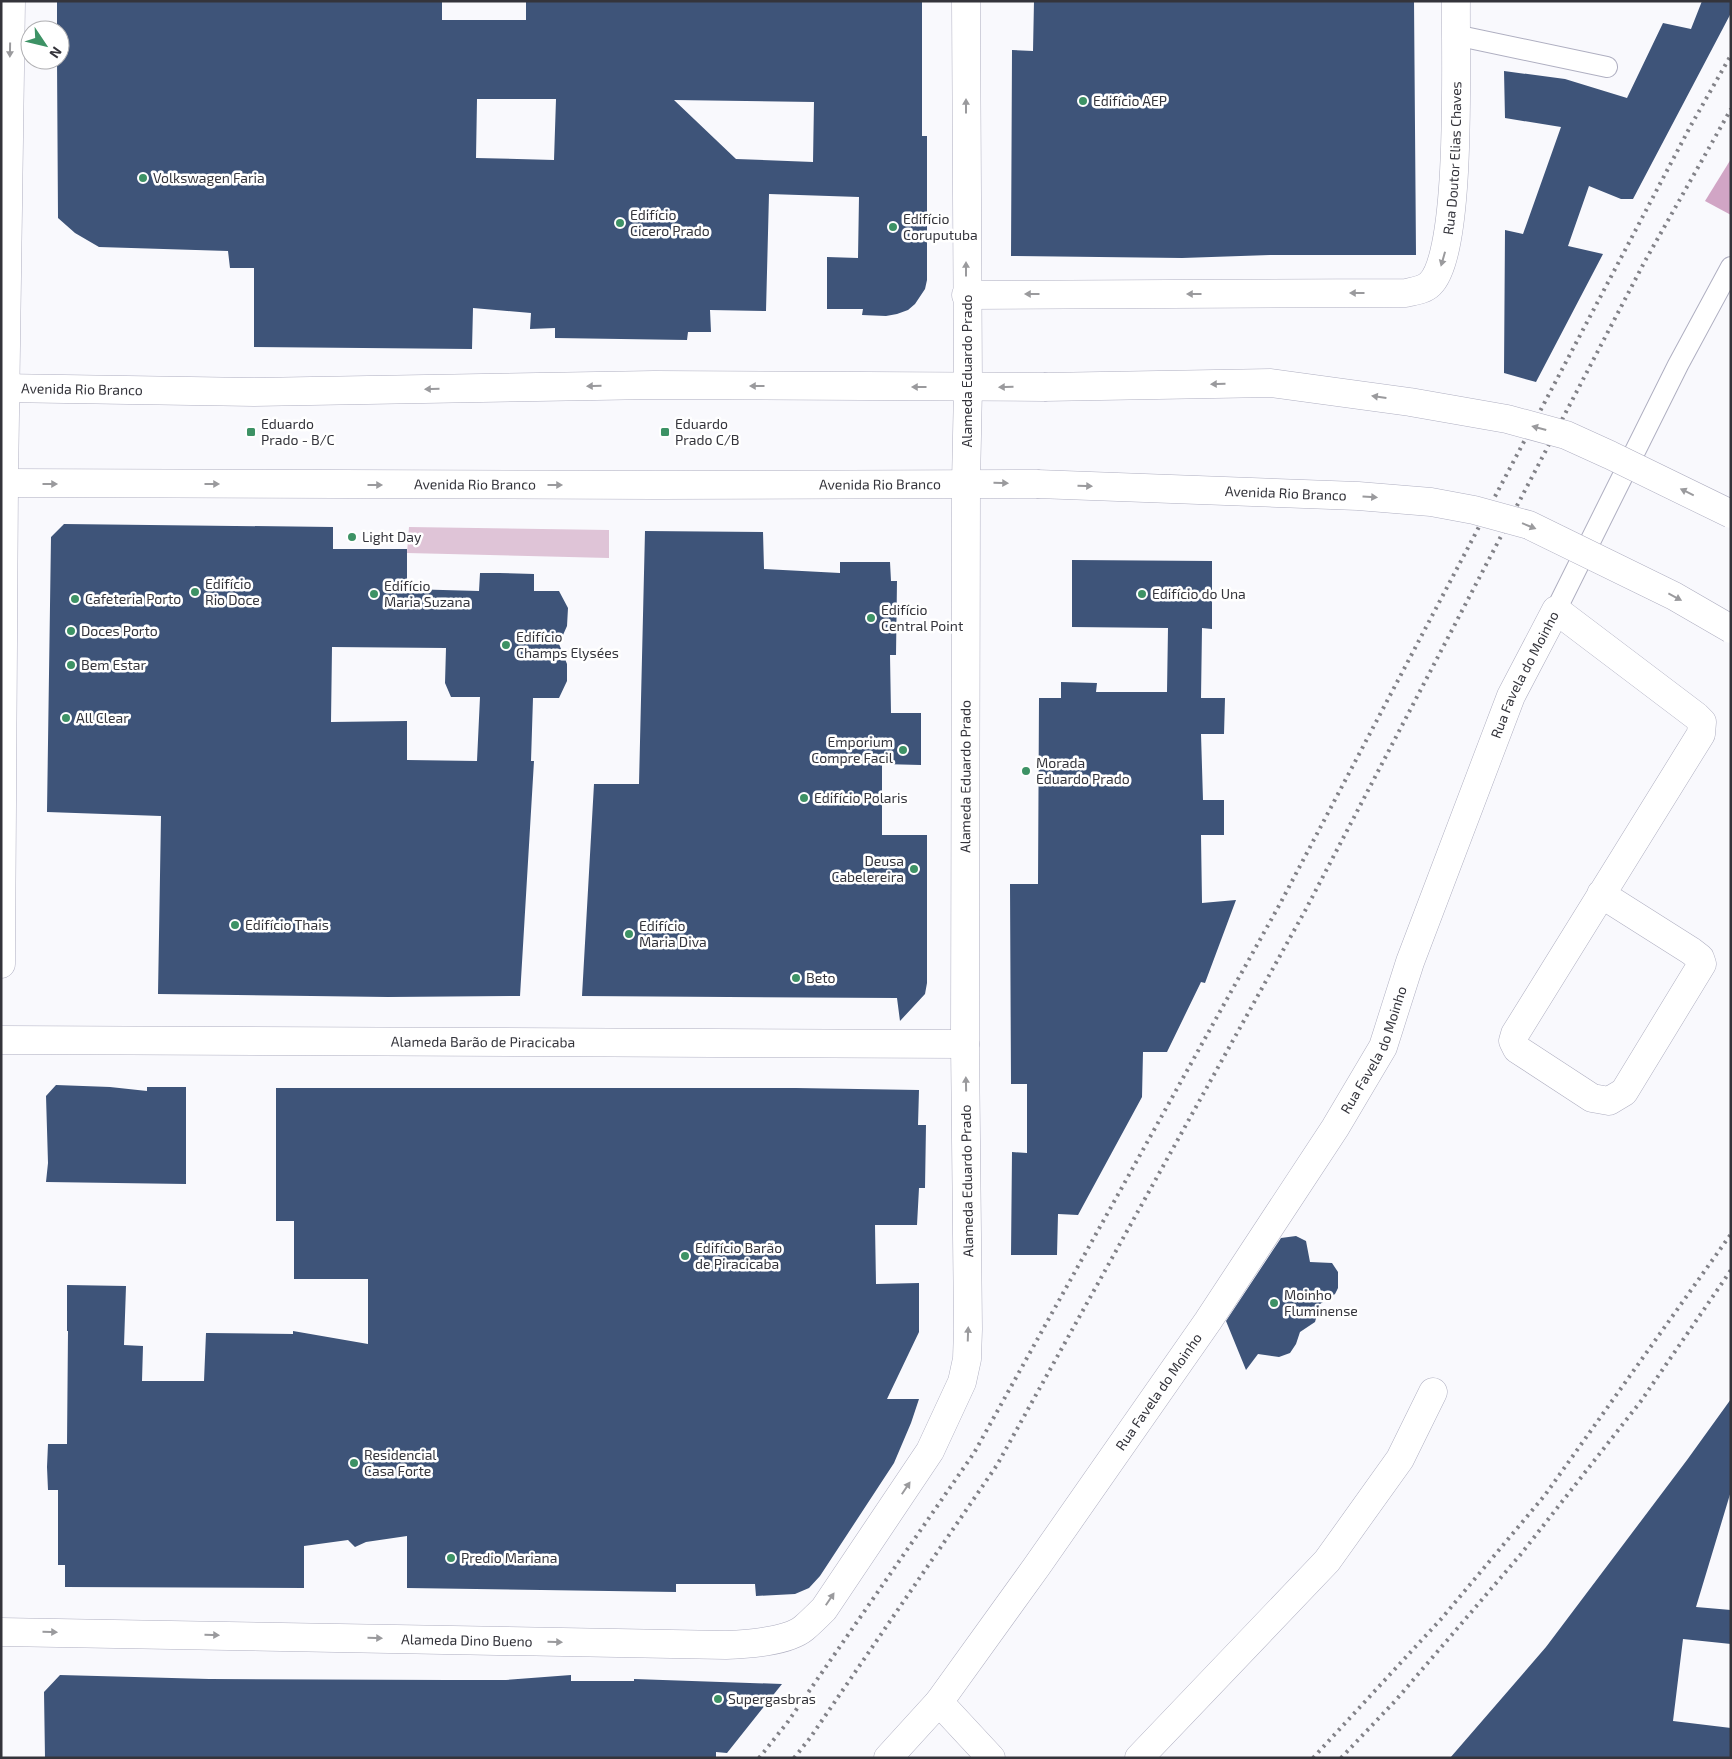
<svg xmlns="http://www.w3.org/2000/svg" width="1732" height="1759" font-family="'Exo 2',sans-serif">
<style>
.green{fill:#dfc4d7}
.forest{fill:#d1a5c5}
.building{fill:#3e5479;fill-rule:evenodd}
.lines{fill:none;stroke-linecap:round;stroke-linejoin:round}
.service-casing{stroke:#afafc1;stroke-width:22}
.minor-casing{stroke:#afafc1;stroke-width:29}
.secondary-casing{stroke:#afafc1;stroke-width:29}
.primary-casing{stroke:#afafc1;stroke-width:29}
.service{stroke:#fff;stroke-width:20}
.minor{stroke:#fff;stroke-width:28}
.secondary{stroke:#fff;stroke-width:28}
.primary{stroke:#fff;stroke-width:28}
.rail{stroke:#828288;stroke-width:4;stroke-dasharray:2.5 5;stroke-linecap:butt}
.primary-bridge-casing{stroke:#afafc1;stroke-width:29;stroke-linecap:butt}
.primary-bridge{stroke:#fff;stroke-width:28}
.oneway{fill:#9a9a9d}
.poi-dot{fill:#3d9265;stroke:#fff;stroke-width:2}
.labels{text-anchor:middle;stroke-width:5;stroke-linejoin:round;paint-order:stroke}
.poi-label{font-size:14px;fill:#34343b;stroke:#fff;text-anchor:start}
.street-label{font-size:14px;fill:#34343b;stroke:#fff}
</style>
<rect width="100%" height="100%" fill="#f9f9fd"/>
<polygon class="green" points="409,527 609,530 609,558 407,553"/>
<polygon class="forest" points="1731,159 1731,215 1705,201"/>
<g class="building">
<path d="M 57,1 L 442,1 L 442,20 L 526,20 L 526,1 L 922,1 L 922,136 L 927,136 L 927,280 L 925,289 L 915,304 L 908,310 L 897,314 L 886,316 L 862,315 L 863,309 L 827,309 L 827,257 L 858,258 L 859,197 L 769,194 L 766,311 L 710,310 L 711,332 L 688,332 L 687,340 L 555,338 L 555,328 L 530,329 L 531,313 L 473,308 L 472,349 L 254,347 L 254,268 L 230,268 L 228,251 L 99,247 L 75,233 L 58,218 L 57,60 L 60,60 L 60,30 L 57,30 ZM 477,99 L 556,99 L 554,160 L 476,158 ZM 674,100 L 814,102 L 813,162 L 736,159 Z"/>
<polygon points="1034,1 1414,1 1416,255 1270,255 1182,258 1011,256 1012,50 1033,51"/>
<polygon points="1702,1 1731,1 1731,13 1633,199 1621,199 1589,186 1568,246 1603,254 1536,382 1504,373 1505,230 1523,234 1561,127 1505,118 1504,71 1565,79 1627,98 1663,23 1691,29"/>
<path d="M 64,524 L 333,527 L 333,549 L 407,549 L 407,589 L 479,591 L 480,573 L 499,573 L 534,574 L 534,591 L 559,591 L 568,608 L 567,626 L 559,644 L 567,664 L 567,681 L 559,698 L 533,698 L 531,761 L 534,761 L 520,996 L 388,997 L 158,994 L 161,816 L 47,812 L 51,537 ZM 332,647 L 446,648 L 445,683 L 451,697 L 480,697 L 477,761 L 407,760 L 407,721 L 331,722 Z"/>
<polygon points="645,531 763,532 764,569 840,573 840,562 890,562 891,581 897,581 896,655 890,655 891,713 921,713 921,765 882,764 882,835 927,835 927,983 925,994 900,1021 897,998 582,996 594,784 639,784"/>
<polygon points="1072,560 1212,561 1212,629 1202,628 1201,698 1225,698 1224,734 1201,734 1203,800 1224,800 1224,835 1201,835 1202,903 1236,900 1205,983 1201,982 1167,1052 1143,1052 1142,1097 1078,1215 1058,1214 1057,1255 1011,1255 1012,1152 1027,1153 1027,1084 1011,1084 1010,884 1038,884 1039,698 1061,698 1061,682 1097,683 1096,692 1167,692 1168,628 1072,627"/>
<polygon points="56,1085 110,1087 147,1091 147,1087 186,1087 186,1184 46,1182 48,1163 46,1096"/>
<polygon points="276,1088 796,1088 919,1090 918,1125 926,1125 925,1188 919,1188 917,1225 875,1225 876,1284 919,1283 919,1332 887,1399 919,1399 911,1423 894,1463 820,1576 809,1588 795,1594 756,1596 755,1584 676,1584 676,1592 407,1588 407,1536 366,1542 355,1547 348,1540 304,1546 304,1588 65,1587 65,1565 58,1565 58,1490 48,1490 47,1467 48,1444 67,1444 68,1331 67,1331 67,1285 126,1286 124,1345 143,1346 142,1381 204,1381 206,1333 293,1334 293,1331 368,1344 368,1279 294,1279 294,1221 276,1221"/>
<polygon points="1296,1236 1306,1241 1310,1262 1332,1263 1338,1272 1338,1288 1335,1294 1320,1304 1315,1322 1300,1332 1296,1344 1290,1353 1279,1357 1258,1354 1246,1370 1226,1321 1281,1238"/>
<polygon points="1731,1399 1731,1491 1696,1607 1731,1610 1731,1644 1683,1639 1673,1721 1731,1728 1731,1758 1450,1758 1546,1647 1687,1460"/>
<polygon points="60,1675 209,1679 448,1680 506,1680 571,1675 571,1681 634,1681 634,1679 782,1684 727,1753 716,1752 716,1758 45,1758 44,1692"/>
</g>
<g class="lines">
<g class="service-casing">
<g id="service">
<polyline points="1455,35 1607,67"/>
<polyline points="1556,610 1678,365 1731,267"/>
</g>
</g>
<g class="minor-casing">
<g id="minor">
<path id="s1" d="M 966,295 L 1406,293 C 1414,291 1424,290 1430,284 C 1463,253 1455,53 1456,1"/>
<polyline points="1,964 4,483 11,1"/>
<path id="s2" d="M 1,1040 L 965,1044"/>
<path id="s3" d="M 1,1632 L 726,1645 C 747,1644 787,1642 804,1628 C 811,1622 818,1615 824,1609 L 930,1451 L 962,1382 L 967,1359 L 968,1329 L 965,1044 L 966,483"/>
<polyline points="939,1702 991,1758"/>
<path id="s4" d="M 888,1758 L 939,1702 L 1037,1566 L 1208,1321 L 1335,1128 L 1383,1047 L 1410,962 L 1511,696 L 1556,610 L 1696,716 L 1702,722 L 1701,734 L 1515,1034 L 1513,1041 L 1517,1049 L 1592,1098 L 1609,1101 L 1624,1092 L 1702,964 L 1700,958 L 1691,951 L 1601,894"/>
<polyline points="1139,1758 1327,1561 1400,1459 1433,1392"/>
</g>
</g>
<g class="secondary-casing">
<polyline id="secondary" points="966,1 968,388 966,483"/>
</g>
<g class="primary-casing">
<g id="primary">
<path id="s5" d="M 1,388 L 254,392 L 654,385 L 1044,387"/>
<path id="s6" d="M 1,483 L 655,485 L 1037,484"/>
</g>
</g>
<use href="#service" class="service"/>
<use href="#minor" class="minor"/>
<use href="#secondary" class="secondary"/>
<use href="#primary" class="primary"/>
<g class="rail">
<polyline points="759,1758 787,1723 974,1453 1281,902 1690,127 1731,55"/>
<polyline points="794,1758 810,1738 997,1465 1306,909 1645,261 1731,109"/>
<polyline points="1313,1758 1442,1618 1545,1495 1731,1234"/>
<polyline points="1341,1758 1396,1700 1521,1554 1641,1401 1731,1270"/>
</g>
<g class="primary-bridge-casing">
<g id="primary-bridge">
<polyline points="1044,387 1271,383 1410,402 1507,419 1566,435 1610,455 1731,514"/>
<path id="s7" d="M 1037,484 L 1358,496 L 1431,502 L 1474,510 L 1529,525 L 1674,596 L 1731,629"/>
</g>
</g>
<use href="#primary-bridge" class="primary-bridge"/>
</g>
<defs><path id="oneway-solid" d="M-6-.8H1V-3.2L6.5 0L1 3.2V.8H-6Z" transform="scale(1.25)"/></defs>
<g class="oneway">
<use href="#oneway-solid" transform="translate(10 50) rotate(91)"/>
<use href="#oneway-solid" transform="translate(966 106) rotate(-90)"/>
<use href="#oneway-solid" transform="translate(1443 259) rotate(106)"/>
<use href="#oneway-solid" transform="translate(966 269) rotate(-90)"/>
<use href="#oneway-solid" transform="translate(1357 293) rotate(180)"/>
<use href="#oneway-solid" transform="translate(1032 294) rotate(180)"/>
<use href="#oneway-solid" transform="translate(1194 294) rotate(180)"/>
<use href="#oneway-solid" transform="translate(1218 384) rotate(179)"/>
<use href="#oneway-solid" transform="translate(594 386) rotate(179)"/>
<use href="#oneway-solid" transform="translate(757 386) rotate(-180)"/>
<use href="#oneway-solid" transform="translate(919 387) rotate(-180)"/>
<use href="#oneway-solid" transform="translate(1006 387) rotate(179)"/>
<use href="#oneway-solid" transform="translate(432 389) rotate(179)"/>
<use href="#oneway-solid" transform="translate(1379 397) rotate(-172)"/>
<use href="#oneway-solid" transform="translate(1539 428) rotate(-165)"/>
<use href="#oneway-solid" transform="translate(1001 483) rotate(1)"/>
<use href="#oneway-solid" transform="translate(50 484)"/>
<use href="#oneway-solid" transform="translate(212 484)"/>
<use href="#oneway-solid" transform="translate(375 485)"/>
<use href="#oneway-solid" transform="translate(555 485)"/>
<use href="#oneway-solid" transform="translate(1085 486) rotate(2)"/>
<use href="#oneway-solid" transform="translate(1687 492) rotate(-154)"/>
<use href="#oneway-solid" transform="translate(1370 497) rotate(4)"/>
<use href="#oneway-solid" transform="translate(1529 526) rotate(22)"/>
<use href="#oneway-solid" transform="translate(1675 597) rotate(28)"/>
<use href="#oneway-solid" transform="translate(966 1084) rotate(-91)"/>
<use href="#oneway-solid" transform="translate(968 1334) rotate(-88)"/>
<use href="#oneway-solid" transform="translate(906 1488) rotate(-56)"/>
<use href="#oneway-solid" transform="translate(830 1599) rotate(-56)"/>
<use href="#oneway-solid" transform="translate(50 1632) rotate(1)"/>
<use href="#oneway-solid" transform="translate(212 1635) rotate(1)"/>
<use href="#oneway-solid" transform="translate(375 1638) rotate(1)"/>
<use href="#oneway-solid" transform="translate(555 1642) rotate(1)"/>
</g>
<g class="poi-dot">
<circle cx="1083" cy="101" r="5"/>
<circle cx="143" cy="178" r="5"/>
<circle cx="620" cy="223" r="5"/>
<circle cx="893" cy="227" r="5"/>
<rect x="246" y="427" width="10" height="10" rx="2.5"/>
<rect x="660" y="427" width="10" height="10" rx="2.5"/>
<circle cx="352" cy="537" r="5"/>
<circle cx="195" cy="592" r="5"/>
<circle cx="374" cy="594" r="5"/>
<circle cx="1142" cy="594" r="5"/>
<circle cx="75" cy="599" r="5"/>
<circle cx="871" cy="618" r="5"/>
<circle cx="71" cy="631" r="5"/>
<circle cx="506" cy="645" r="5"/>
<circle cx="71" cy="665" r="5"/>
<circle cx="66" cy="718" r="5"/>
<circle cx="903" cy="750" r="5"/>
<circle cx="1026" cy="771" r="5"/>
<circle cx="804" cy="798" r="5"/>
<circle cx="914" cy="869" r="5"/>
<circle cx="235" cy="925" r="5"/>
<circle cx="629" cy="934" r="5"/>
<circle cx="796" cy="978" r="5"/>
<circle cx="685" cy="1256" r="5"/>
<circle cx="1274" cy="1303" r="5"/>
<circle cx="354" cy="1463" r="5"/>
<circle cx="451" cy="1558" r="5"/>
<circle cx="718" cy="1699" r="5"/>
</g>
<g class="labels">
<g class="poi-label">
<text x="1093" y="106">Edifício AEP</text>
<text x="153" y="183">Volkswagen Faria</text>
<text x="630" y="220">Edifício<tspan x="630" dy="16">Cicero Prado</tspan></text>
<text x="903" y="224">Edifício<tspan x="903" dy="16">Coruputuba</tspan></text>
<text x="261" y="429">Eduardo<tspan x="261" dy="16">Prado - B/C</tspan></text>
<text x="675" y="429">Eduardo<tspan x="675" dy="16">Prado C/B</tspan></text>
<text x="362" y="542">Light Day</text>
<text x="205" y="589">Edifício<tspan x="205" dy="16">Rio Doce</tspan></text>
<text x="384" y="591">Edifício<tspan x="384" dy="16">Maria Suzana</tspan></text>
<text x="1152" y="599">Edifício do Una</text>
<text x="85" y="604">Cafeteria Porto</text>
<text x="881" y="615">Edifício<tspan x="881" dy="16">Central Point</tspan></text>
<text x="81" y="636">Doces Porto</text>
<text x="516" y="642">Edifício<tspan x="516" dy="16">Champs Elysées</tspan></text>
<text x="81" y="670">Bem Estar</text>
<text x="76" y="723">All Clear</text>
<text x="893" y="747" text-anchor="end">Emporium<tspan x="893" dy="16">Compre Facil</tspan></text>
<text x="1036" y="768">Morada<tspan x="1036" dy="16">Eduardo Prado</tspan></text>
<text x="814" y="803">Edifício Polaris</text>
<text x="904" y="866" text-anchor="end">Deusa<tspan x="904" dy="16">Cabelereira</tspan></text>
<text x="245" y="930">Edifício Thais</text>
<text x="639" y="931">Edifício<tspan x="639" dy="16">Maria Diva</tspan></text>
<text x="806" y="983">Beto</text>
<text x="695" y="1253">Edifício Barão<tspan x="695" dy="16">de Piracicaba</tspan></text>
<text x="1284" y="1300">Moinho<tspan x="1284" dy="16">Fluminense</tspan></text>
<text x="364" y="1460">Residencial<tspan x="364" dy="16">Casa Forte</tspan></text>
<text x="461" y="1563">Predio Mariana</text>
<text x="728" y="1704">Supergasbras</text>
</g>
<g class="street-label">
<text dy="5" stroke="none"><textPath href="#s1" startOffset="596">Rua Doutor Elias Chaves</textPath></text>
<text transform="translate(967 371) rotate(-90)" y="5">Alameda Eduardo Prado</text>
<text dy="5" stroke="none"><textPath href="#s5" startOffset="81">Avenida Rio Branco</textPath></text>
<text dy="5" stroke="none"><textPath href="#s6" startOffset="879">Avenida Rio Branco</textPath></text>
<text dy="5" stroke="none"><textPath href="#s6" startOffset="474">Avenida Rio Branco</textPath></text>
<text dy="5" stroke="none"><textPath href="#s7" startOffset="249">Avenida Rio Branco</textPath></text>
<text dy="5" stroke="none"><textPath href="#s4" startOffset="1266">Rua Favela do Moinho</textPath></text>
<text dy="5" stroke="none"><textPath href="#s3" startOffset="1706">Alameda Eduardo Prado</textPath></text>
<text dy="5" stroke="none"><textPath href="#s2" startOffset="482">Alameda Barão de Piracicaba</textPath></text>
<text dy="5" stroke="none"><textPath href="#s4" startOffset="861">Rua Favela do Moinho</textPath></text>
<text transform="translate(967 1181) rotate(-91)" y="5">Alameda Eduardo Prado</text>
<text dy="5" stroke="none"><textPath href="#s4" startOffset="456">Rua Favela do Moinho</textPath></text>
<text dy="5" stroke="none"><textPath href="#s3" startOffset="466">Alameda Dino Bueno</textPath></text>
</g>
</g>
<rect width="1732" height="1759" fill="none" stroke="#34343b" stroke-width="5"/>
<g transform="translate(45 45) rotate(125)"><circle r="24" fill="#ffffff" stroke="#aeaeb1"/>
<path d="M0-4L9 19L0 12L-9 19Z" fill="#3d9265"/>
<text y="-8" font-size="14" font-weight="bold" text-anchor="middle" fill="#34343b">N</text>
</g>
</svg>
